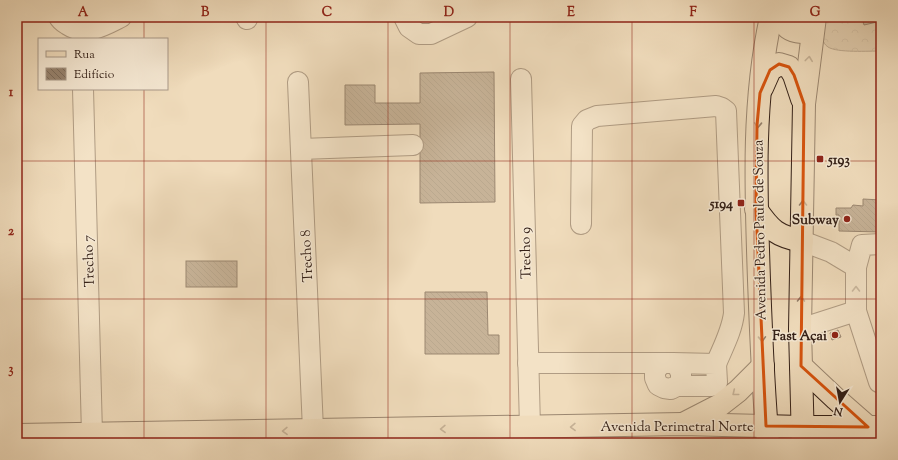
<svg xmlns="http://www.w3.org/2000/svg" width="898" height="460" font-family="'Sorts Mill Goudy',serif">
<style>
.forest{fill:url(#forest-crowns);stroke:#826e5c}
.building{fill:url(#building-back-hatch);stroke:#342017}
.lines{fill:none;stroke-linecap:round;stroke-linejoin:round}
.minor-casing{stroke:#634f40;stroke-width:22}
.major-casing{stroke:#342017;stroke-width:24}
.highway-casing{stroke:#342017;stroke-width:24}
.minor{stroke:#f5e8d3;stroke-width:20}
.major{stroke:#f0dcbc;stroke-width:22}
.highway{stroke:#f0dcbc;stroke-width:22}
.oneway{stroke:#927e6a}
.oneway2{stroke:#9e8e7e}
.marked{fill:none;stroke:#d6530d;stroke-width:3;stroke-linejoin:round}
.grid{fill:none;stroke:#8f2418;stroke-width:1;stroke-opacity:0.55}
.poi-dot{fill:#8f2418;stroke:#f5e8d3;stroke-width:1.5}
.labels{text-anchor:middle;stroke-width:3;stroke-linejoin:round;paint-order:stroke}
.poi-label{font-size:14px;font-weight:bold;fill:#342017;stroke:#f5e8d3;text-anchor:end}
.street-label{font-size:14px;fill:#342017;stroke:#f5e8d3}
.neatline{fill:none;stroke:#8f2418;stroke-width:1.5}
.grid-label{font-size:13px;text-anchor:middle;font-weight:bold;fill:#8f2418}
</style>
<defs>
<pattern id="forest-crowns" width="20" height="18" patternUnits="userSpaceOnUse"><rect width="20" height="18" fill="#d0bca0"/><path d="M2 6a3 3 0 1 1 6 0M12 15a3 3 0 1 1 6 0" fill="none" stroke="#b3a189"/></pattern>
<pattern id="building-back-hatch" width="6" height="6" patternUnits="userSpaceOnUse"><rect width="6" height="6" fill="#96826d"/><path d="M-1 5l2 2M0 0l6 6M5-1l2 2" fill="none" stroke="#7b6a59"/></pattern>
</defs>
<rect width="100%" height="100%" fill="#f0dcbc"/>
<filter id="stains"><feTurbulence type="fractalNoise" baseFrequency=".005" numOctaves="4"/><feColorMatrix values="0 0 0 0 .2 0 0 0 0 .09 0 0 0 0 .02 0 0 0 .5 -.17"/></filter>
<radialGradient id="worn" r=".72"><stop offset=".6" stop-color="#630" stop-opacity="0"/><stop offset="1" stop-color="#630" stop-opacity=".3"/></radialGradient>
<path class="forest" d="M 826,17 L 881,17 L 881,51 C 869,51 837,53 828,47 C 825,45 823,42 823,39 C 822,32 825,24 826,17 Z"/>
<g class="building">
<polygon points="862,17 876,17 877,22 864,25"/>
<polygon points="494,72 495,202 420,203 420,124 345,125 345,85 375,85 375,103 420,103 420,73"/>
<polygon points="863,199 881,200 881,232 839,231 839,215 836,215 836,208 851,208 853,205 863,206"/>
<rect x="186" y="261" width="51" height="26"/>
<polygon points="425,292 487,292 488,335 499,335 499,354 425,354"/>
<polygon points="838,330 841,337 832,340 830,333"/>
</g>
<g class="lines">
<g class="minor-casing">
<g id="minor">
<path d="M 59,17 C 61,21 65,23 68,25 C 86,37 105,25 121,17"/>
<polyline points="246,17 247,19"/>
<polyline points="404,17 409,27 419,34 431,34 467,17"/>
<polyline points="521,79 530,427"/>
<polyline points="298,82 313,430"/>
<polyline points="83,89 92,434"/>
<polyline points="301,149 413,145"/>
<path d="M 581,224 L 582,126 L 587,120 L 597,116 L 716,106 L 722,108 L 726,111 L 734,313 C 732,331 723,347 716,364"/>
<polyline points="802,241 831,252 856,267"/>
<polyline points="856,311 879,382 881,382"/>
<polyline points="800,329 856,311 856,267 862,245 881,244"/>
<polyline points="528,363 662,363"/>
<polyline points="673,363 716,364 717,382 715,384 712,386 677,386 671,389 664,388 658,385 655,378 655,371 662,363 673,363 678,367 681,373 681,380 677,386"/>
</g>
</g>
<g class="major-casing">
<g id="major">
<path d="M 780,17 C 786,27 789,31 802,32 L 814,21"/>
<polyline points="762,88 770,70 779,64 789,67 794,75 802,99"/>
<path d="M 756,209 C 771,231 777,236 802,241"/>
<path d="M 768,443 C 763,389 761,334 759,280 C 756,192 752,103 771,17"/>
<polyline points="803,443 800,329 804,104 815,17"/>
</g>
</g>
<g class="highway-casing">
<g id="highway">
<polyline points="801,366 836,399 868,427"/>
<polyline points="685,423 720,405 738,391 763,366"/>
<polyline points="17,435 682,424 802,427 881,427"/>
</g>
</g>
<use href="#minor" class="minor"/>
<use href="#major" class="major"/>
<use href="#highway" class="highway"/>
</g>
<defs><path id="oneway-chevron" d="M-2-3.5L2.5 0L-2 3.5" fill="none" stroke-width="1.6" stroke-linecap="round" stroke-linejoin="round"/></defs>
<g class="oneway">
<use href="#oneway-chevron" transform="translate(809 59) rotate(-83)"/>
<use href="#oneway-chevron" transform="translate(758 125) rotate(92)"/>
<use href="#oneway-chevron" transform="translate(803 203) rotate(-90)"/>
<use href="#oneway-chevron" transform="translate(801 299) rotate(-89)"/>
<use href="#oneway-chevron" transform="translate(762 339) rotate(88)"/>
<use href="#oneway-chevron" transform="translate(735 393) rotate(141)"/>
<use href="#oneway-chevron" transform="translate(573 427) rotate(179)"/>
<use href="#oneway-chevron" transform="translate(443 429) rotate(179)"/>
<use href="#oneway-chevron" transform="translate(285 431) rotate(179)"/>
</g>
<use class="oneway2" href="#oneway-chevron" transform="translate(856 289) rotate(-90)"/>
<path d="M0 0H898V460H0ZM 779,64 L 789,67 L 794,75 L 804,104 L 801,366 L 868,427 L 766,426 L 756,209 L 757,125 L 760,93 L 770,70 Z" fill="#f0dcbc" fill-opacity=".55" fill-rule="evenodd"/>
<path class="marked" d="M 779,64 L 789,67 L 794,75 L 804,104 L 801,366 L 868,427 L 766,426 L 756,209 L 757,125 L 760,93 L 770,70 Z"/>
<path class="grid" d="M 144,17 L 144,39M 266,17 L 266,443M 388,17 L 388,443M 510,17 L 510,443M 632,17 L 632,443M 754,17 L 754,443M 144,89 L 144,443M 17,161 L 881,161M 17,299 L 881,299"/>
<g class="poi-dot">
<rect x="816" y="155" width="8" height="8" rx="2"/>
<rect x="737" y="199" width="8" height="8" rx="2"/>
<circle cx="847" cy="219" r="4"/>
<circle cx="835" cy="335" r="4"/>
</g>
<g class="labels">
<g class="poi-label">
<text x="828" y="164" text-anchor="start">5193</text>
<text x="733" y="208">5194</text>
<text x="839" y="224">Subway</text>
<text x="827" y="340">Fast Açai</text>
</g>
<g class="street-label">
<text transform="translate(759 230) rotate(-91)" y="5">Avenida Pedro Paulo de Souza</text>
<text transform="translate(525 253) rotate(-91)" y="5">Trecho 9</text>
<text transform="translate(306 256) rotate(-93)" y="5">Trecho 8</text>
<text transform="translate(88 261) rotate(-92)" y="5">Trecho 7</text>
<text x="677" y="431">Avenida Perimetral Norte</text>
</g>
</g>
<rect width="898" height="460" fill="none" stroke="#f0dcbc" stroke-width="44"/>
<rect x="38" y="38" width="130" height="52" fill="#f5e8d3" stroke="#a89888"/>
<rect x="46" y="51" width="20" height="6" fill="#f0dcbc" stroke="#a89888"/>
<text x="74" y="58" font-size="12" fill="#342017">Rua</text>
<rect x="46" y="68" width="20" height="12" fill="url(#building-back-hatch)" stroke="#a89888"/>
<text x="74" y="78" font-size="12" fill="#342017">Edifício</text>
<g transform="translate(840 402) rotate(191)" stroke="#f5e8d3" stroke-width="3" paint-order="stroke">
<path d="M0-3L7 15L0 10L-7 15Z" fill="#342017"/>
<text y="-6" font-size="11" font-weight="bold" text-anchor="middle" fill="#342017">N</text>
</g>
<rect x="22" y="22" width="854" height="416" class="neatline"/>
<g class="grid-label">
<text x="83" y="16">A</text>
<text x="205" y="16">B</text>
<text x="327" y="16">C</text>
<text x="449" y="16">D</text>
<text x="571" y="16">E</text>
<text x="693" y="16">F</text>
<text x="815" y="16">G</text>
<text x="11" y="96">1</text>
<text x="11" y="235">2</text>
<text x="11" y="373">3</text>
</g>
<rect width="100%" height="100%" filter="url(#stains)"/>
<rect width="100%" height="100%" fill="url(#worn)"/>
</svg>
